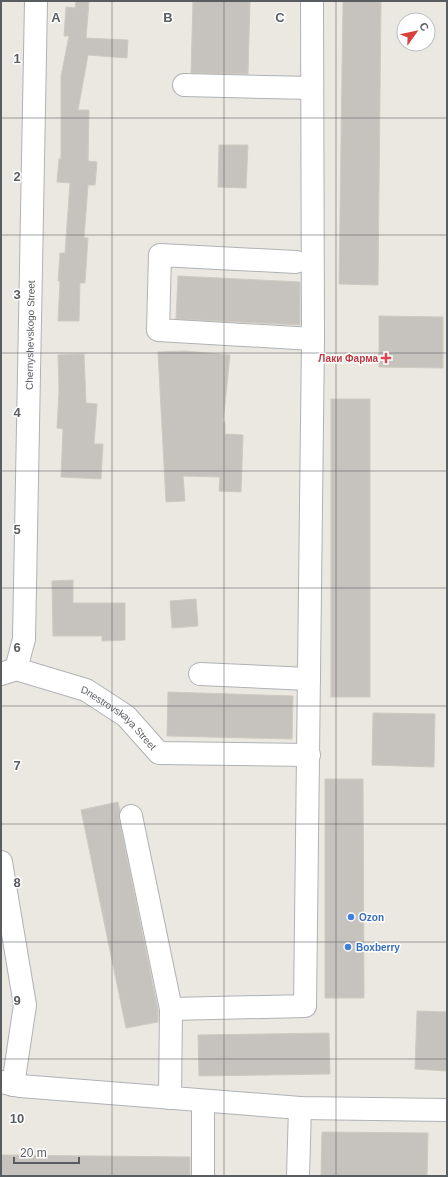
<svg xmlns="http://www.w3.org/2000/svg" width="448" height="1177" font-family="Arial,sans-serif">
<style>
.building{fill:#c6c3be;stroke:#cfcac0}
.lines{fill:none;stroke-linecap:round;stroke-linejoin:round}
.minor-casing{stroke:#afb2b5;stroke-width:24}
.minor{stroke:#fff;stroke-width:22}
.grid{fill:none;stroke:#5a5d60;stroke-width:1;stroke-opacity:0.55}
.health-dot{fill:#e0444e;stroke:#fff;stroke-width:1.5}
.shop-dot{fill:#3f7fe0;stroke:#fff;stroke-width:1.5}
.labels{text-anchor:middle;stroke-width:3;stroke-linejoin:round;paint-order:stroke}
.street-label{font-size:10px;fill:#5a5d60;stroke:#fff}
.health-label{font-size:10px;font-weight:bold;fill:#be3a42;stroke:#fff;text-anchor:end}
.shop-label{font-size:10px;font-weight:bold;fill:#366cbe;stroke:#fff;text-anchor:start}
.grid-label{font-size:13px;text-anchor:middle;font-weight:bold;fill:#5a5d60;stroke:#fff;stroke-width:3;stroke-linejoin:round;paint-order:stroke}
</style>
<rect width="100%" height="100%" fill="#ebe8e1"/>
<g class="building">
<polygon points="76,1 89,1 86,38 128,40 127,58 88,55 78,110 89,110 88,161 97,162 95,185 88,185 84,238 88,238 85,283 80,283 79,321 58,321 60,281 58,281 60,253 65,253 70,183 57,182 59,159 61,159 61,76 69,36 64,36 66,7 75,8"/>
<polygon points="193,1 250,1 248,74 191,73"/>
<polygon points="343,1 381,1 378,285 339,284"/>
<polygon points="219,145 248,145 246,188 218,187"/>
<polygon points="178,276 300,282 300,325 176,319"/>
<polygon points="379,316 443,317 443,368 379,367"/>
<polygon points="185,351 230,355 223,422 225,422 225,434 243,435 241,492 219,491 220,477 183,476 185,501 166,502 158,352"/>
<polygon points="84,354 86,403 97,404 94,444 103,444 101,479 61,477 63,429 57,428 59,390 58,355"/>
<rect x="331" y="399" width="39" height="298"/>
<polygon points="73,580 73,603 125,603 125,640 102,641 102,636 53,636 52,581"/>
<polygon points="196,599 198,626 172,628 170,601"/>
<polygon points="168,692 293,696 292,739 167,736"/>
<polygon points="373,713 435,714 434,767 372,765"/>
<polygon points="325,779 363,779 364,998 325,998"/>
<polygon points="118,802 120,811 119,819 158,1010 158,1022 126,1028 81,810"/>
<polygon points="417,1011 447,1012 447,1071 415,1069"/>
<polygon points="329,1033 330,1074 199,1076 198,1035"/>
<polygon points="322,1132 428,1133 427,1176 321,1176"/>
<polygon points="1,1155 190,1157 190,1176 1,1176"/>
</g>
<g class="lines">
<g class="minor-casing">
<g id="minor">
<polyline points="184,85 312,88"/>
<polyline points="296,262 160,255 158,330 313,339"/>
<path id="s1" d="M 16,669 L 24,639 L 36,1"/>
<path id="s2" d="M 1,674 L 16,669 L 86,690 L 126,716 L 159,753 L 309,755"/>
<polyline points="200,674 309,679"/>
<polyline points="131,816 171,1009"/>
<polyline points="1,862 25,1005 13,1085"/>
<polyline points="1,1082 20,1086 300,1108 447,1110"/>
<polyline points="170,1098 171,1009 305,1006 313,339 312,1"/>
<polyline points="203,1176 203,1101"/>
<polyline points="298,1176 300,1108"/>
</g>
</g>
<use href="#minor" class="minor"/>
</g>
<path class="grid" d="M 112,1 L 112,1176M 224,1 L 224,1176M 336,1 L 336,1176M 1,118 L 447,118M 1,235 L 447,235M 1,353 L 447,353M 1,471 L 447,471M 1,588 L 447,588M 1,706 L 447,706M 1,824 L 447,824M 1,942 L 447,942M 1,1059 L 447,1059"/>
<path class="health-dot" d="M384 352h4v4h4v4h-4v4h-4v-4h-4v-4h4z"/>
<g class="shop-dot">
<circle cx="351" cy="917" r="4"/>
<circle cx="348" cy="947" r="4"/>
</g>
<g class="labels">
<g class="street-label">
<text dy="4" stroke="none"><textPath href="#s1" startOffset="335">Chernyshevskogo Street</textPath></text>
<text dy="4" stroke="none"><textPath href="#s2" startOffset="132">Dnestrovskaya Street</textPath></text>
</g>
<g class="health-label">
<text x="378" y="362">Лаки Фарма</text>
</g>
<g class="shop-label">
<text x="359" y="921">Ozon</text>
<text x="356" y="951">Boxberry</text>
</g>
</g>
<g class="grid-label">
<text x="56" y="22">A</text>
<text x="168" y="22">B</text>
<text x="280" y="22">C</text>
<text x="17" y="63">1</text>
<text x="17" y="181">2</text>
<text x="17" y="299">3</text>
<text x="17" y="417">4</text>
<text x="17" y="534">5</text>
<text x="17" y="652">6</text>
<text x="17" y="770">7</text>
<text x="17" y="887">8</text>
<text x="17" y="1005">9</text>
<text x="17" y="1123">10</text>
</g>
<rect width="448" height="1177" fill="none" stroke="#5a5d60" stroke-width="4"/>
<g transform="translate(416 32) rotate(57)"><circle r="19" fill="#ffffff" stroke="#bdbebf"/>
<path d="M0-3L7 15L0 10L-7 15Z" fill="#d7413b"/>
<text y="-6" font-size="11" font-weight="bold" text-anchor="middle" fill="#5a5d60">С</text>
</g>
<path d="M14 1157v6h65v-6" fill="none" stroke="#5a5d60" stroke-width="2"/>
<text x="20" y="1157" font-size="12" fill="#5a5d60" stroke="#ffffff" stroke-width="3" paint-order="stroke">20 m</text>
</svg>
